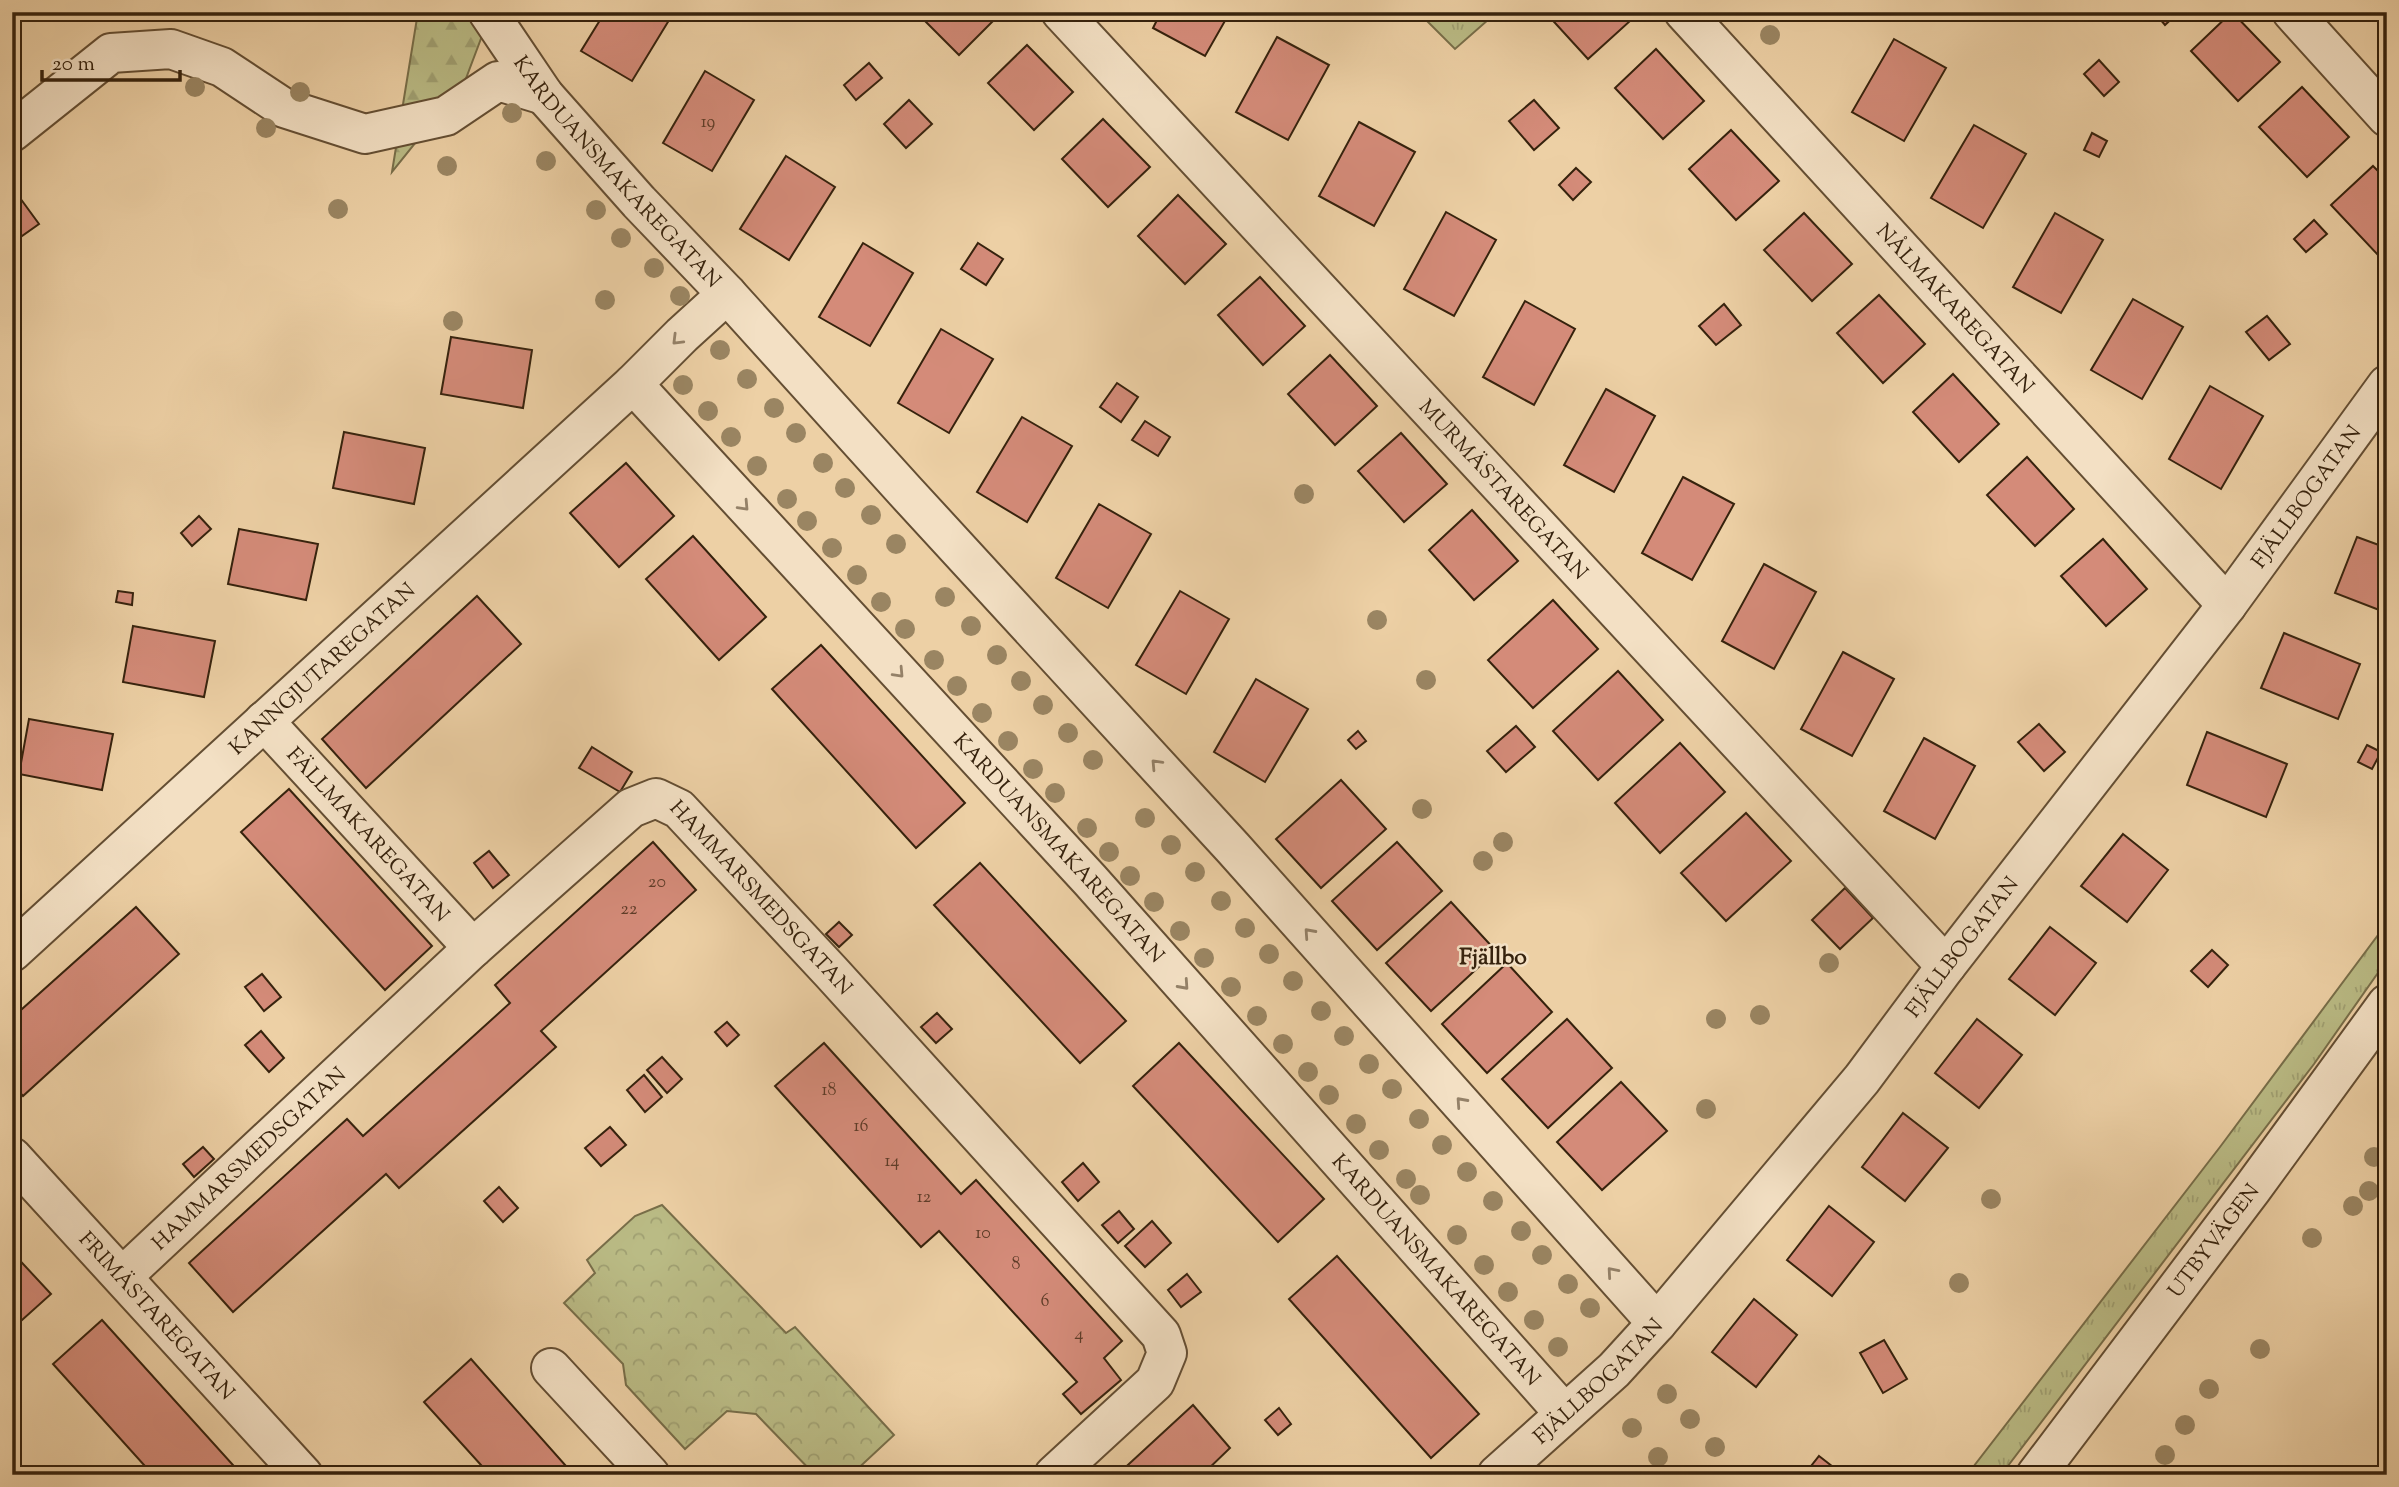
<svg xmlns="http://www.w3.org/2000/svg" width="2399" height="1487" font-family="'Sorts Mill Goudy',serif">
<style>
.grass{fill:url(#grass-tufts);stroke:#786e49;stroke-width:2}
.forest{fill:url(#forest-firs);stroke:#786e49;stroke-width:2}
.park{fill:url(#park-crowns);stroke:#786e49;stroke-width:2}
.building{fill:#d48b79;stroke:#36220d;stroke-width:2}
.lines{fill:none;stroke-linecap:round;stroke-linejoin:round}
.minor-casing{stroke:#644e33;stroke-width:42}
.minor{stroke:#f3e0c4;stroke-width:38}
.tree{fill:#9a8562}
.oneway{stroke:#948168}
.labels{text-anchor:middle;stroke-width:5;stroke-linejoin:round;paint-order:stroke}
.number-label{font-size:18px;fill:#5e3c28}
.street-label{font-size:21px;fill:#36220d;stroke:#f3e0c4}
.neighbourhood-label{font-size:23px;font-weight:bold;fill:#36220d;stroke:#f3e0c4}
</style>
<defs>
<pattern id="grass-tufts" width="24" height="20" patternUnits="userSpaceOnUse" patternTransform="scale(1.75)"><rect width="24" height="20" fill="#babb85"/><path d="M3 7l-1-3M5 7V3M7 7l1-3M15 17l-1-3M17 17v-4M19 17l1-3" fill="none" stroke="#a0a072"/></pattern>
<pattern id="forest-firs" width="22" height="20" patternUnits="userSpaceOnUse" patternTransform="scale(1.75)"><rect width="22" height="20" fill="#babb85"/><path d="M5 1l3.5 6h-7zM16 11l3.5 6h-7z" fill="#a0a072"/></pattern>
<pattern id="park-crowns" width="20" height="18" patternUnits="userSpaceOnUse" patternTransform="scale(1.75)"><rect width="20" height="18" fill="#babb85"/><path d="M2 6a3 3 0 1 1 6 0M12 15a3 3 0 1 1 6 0" fill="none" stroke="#a0a072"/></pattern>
</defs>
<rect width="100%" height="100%" fill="#edd0a5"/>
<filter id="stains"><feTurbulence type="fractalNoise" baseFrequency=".00286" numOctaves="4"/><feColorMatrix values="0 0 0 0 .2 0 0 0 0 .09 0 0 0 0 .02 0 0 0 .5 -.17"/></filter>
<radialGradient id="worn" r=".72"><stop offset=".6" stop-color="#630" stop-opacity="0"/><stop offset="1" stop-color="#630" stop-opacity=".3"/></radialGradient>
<g class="grass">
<polygon points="1418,12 1497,12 1455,49"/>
<polygon points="2387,923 2387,960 2314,1064 2001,1475 1967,1475 2220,1147"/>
</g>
<polygon class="forest" points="418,12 491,12 465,81 392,172"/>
<polygon class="park" points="662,1205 786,1333 795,1327 894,1435 851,1475 815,1475 756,1414 727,1411 685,1449 626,1385 623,1364 564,1303 595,1273 587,1260 635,1216"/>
<g class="building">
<polygon points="605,12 674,12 632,81 581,51"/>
<polygon points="916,12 994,12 998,16 959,55"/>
<polygon points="1161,12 1230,12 1205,56 1153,28"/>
<polygon points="1545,12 1622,12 1630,21 1588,59"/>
<polygon points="2154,12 2179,12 2165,25"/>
<polygon points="2232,12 2280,62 2238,101 2191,51"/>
<polygon points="1277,37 1329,65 1288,140 1236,112"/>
<polygon points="1894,39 1946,68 1904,141 1852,112"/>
<polygon points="1027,45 1073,92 1034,130 988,83"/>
<polygon points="1656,49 1704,101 1663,139 1615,88"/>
<polygon points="2099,60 2119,82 2104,96 2084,74"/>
<polygon points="869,63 882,78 856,100 844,85"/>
<polygon points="705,71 754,100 712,171 663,143"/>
<polygon points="2302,87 2349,137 2307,177 2259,127"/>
<polygon points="909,100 932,124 906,148 884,124"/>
<polygon points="1534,100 1559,128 1534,150 1509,121"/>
<polygon points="1103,119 1150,167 1108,207 1062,159"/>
<polygon points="1359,122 1415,152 1374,226 1319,196"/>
<polygon points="1974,125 2026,154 1983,228 1931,198"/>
<polygon points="1731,130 1779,181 1736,220 1689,169"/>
<polygon points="2092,133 2107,141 2099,157 2084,150"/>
<polygon points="786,156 835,187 789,260 740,229"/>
<polygon points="2373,166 2387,180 2387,246 2377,254 2331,205"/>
<polygon points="1576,168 1591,182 1573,200 1559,185"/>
<polygon points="12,187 39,224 12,243"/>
<polygon points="1178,195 1226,244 1185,284 1138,236"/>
<polygon points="1446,212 1496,240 1454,316 1404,289"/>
<polygon points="1804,213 1852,264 1812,301 1764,250"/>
<polygon points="2055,213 2103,240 2061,313 2013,287"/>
<polygon points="2314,220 2327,234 2306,252 2294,239"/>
<polygon points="863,243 913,273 870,346 819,317"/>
<polygon points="978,243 1003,259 986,285 961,269"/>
<polygon points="1260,277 1305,326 1263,365 1218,315"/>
<polygon points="1879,295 1925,344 1883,383 1837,333"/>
<polygon points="2133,299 2183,327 2142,399 2091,370"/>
<polygon points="1525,301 1575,329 1534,405 1483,377"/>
<polygon points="1724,304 1741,325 1716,345 1699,326"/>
<polygon points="2267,316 2290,344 2269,360 2246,332"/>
<polygon points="941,329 993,359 949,433 898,403"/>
<polygon points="451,337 532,350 523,408 441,394"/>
<polygon points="1330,355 1377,406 1335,445 1288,394"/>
<polygon points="1953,374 1999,424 1959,462 1913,412"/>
<polygon points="1117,383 1138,397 1121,422 1100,407"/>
<polygon points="2210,386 2263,416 2221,489 2169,459"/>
<polygon points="1606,389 1655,416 1614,492 1564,465"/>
<polygon points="1022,417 1072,446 1027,522 977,492"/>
<polygon points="1145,421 1170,437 1158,456 1132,440"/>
<polygon points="344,432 425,448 414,504 333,488"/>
<polygon points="1401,433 1447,484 1404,522 1358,471"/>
<polygon points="2027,457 2074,509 2035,546 1987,495"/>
<polygon points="626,463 674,516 619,567 570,513"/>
<polygon points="1683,477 1734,504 1692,580 1642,553"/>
<polygon points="1099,504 1151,534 1108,608 1056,578"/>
<polygon points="1472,510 1518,561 1474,600 1429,550"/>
<polygon points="199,516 211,529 192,546 181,533"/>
<polygon points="239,529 318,544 306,600 228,584"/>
<polygon points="693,536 766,617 719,660 646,579"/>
<polygon points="2357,537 2387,548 2387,613 2335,593"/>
<polygon points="2103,539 2147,589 2106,626 2061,576"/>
<polygon points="1764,564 1816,592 1774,669 1722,641"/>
<polygon points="118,591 133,593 132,605 116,602"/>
<polygon points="1180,591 1229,619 1186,694 1136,665"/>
<polygon points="477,596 521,644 366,788 322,739"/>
<polygon points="1553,600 1598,649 1533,708 1488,660"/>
<polygon points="133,626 215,641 204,697 123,682"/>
<polygon points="2284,633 2360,664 2338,719 2261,688"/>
<polygon points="821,645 965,803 916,848 772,689"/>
<polygon points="1843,652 1894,679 1852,756 1801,729"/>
<polygon points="1618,671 1663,720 1598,780 1553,731"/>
<polygon points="1256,679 1308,709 1265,782 1214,752"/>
<polygon points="29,719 113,734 102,790 19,774"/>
<polygon points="2039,724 2065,752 2044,771 2018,742"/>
<polygon points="1516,726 1535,747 1506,772 1487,751"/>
<polygon points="1358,731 1366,741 1356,749 1348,740"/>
<polygon points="2207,732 2287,764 2266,817 2187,785"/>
<polygon points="1924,738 1975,766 1935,839 1884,811"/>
<polygon points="1680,743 1725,792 1660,853 1615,803"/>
<polygon points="2367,745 2381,752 2372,769 2358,762"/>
<polygon points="592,747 632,772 620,792 579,768"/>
<polygon points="1341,780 1386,829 1321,888 1276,839"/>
<polygon points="289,789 432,946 385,990 241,832"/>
<polygon points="1746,813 1791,861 1726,921 1681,873"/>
<polygon points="2123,834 2168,870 2127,922 2081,886"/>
<polygon points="653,842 696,890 541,1031 556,1047 399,1188 386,1174 233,1312 189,1263 347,1119 363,1136 510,1003 495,985"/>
<polygon points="1397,842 1442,891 1377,950 1332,901"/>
<polygon points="489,851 509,875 493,888 474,863"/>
<polygon points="980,863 1126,1021 1080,1063 934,905"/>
<polygon points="1845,888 1873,918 1840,949 1812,920"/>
<polygon points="1451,902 1496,951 1431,1011 1386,963"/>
<polygon points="136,907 179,954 23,1096 12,1084 12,1018"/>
<polygon points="839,922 852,935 839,947 826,934"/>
<polygon points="2050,927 2096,963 2055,1015 2009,979"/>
<polygon points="2212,950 2228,965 2208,987 2191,971"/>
<polygon points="1507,963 1552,1012 1487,1073 1442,1024"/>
<polygon points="262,974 281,997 264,1011 245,987"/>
<polygon points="937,1013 952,1029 936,1043 921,1027"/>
<polygon points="1567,1019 1612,1068 1548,1128 1502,1079"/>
<polygon points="1977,1019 2022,1055 1979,1108 1935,1073"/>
<polygon points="727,1022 739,1035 727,1046 715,1032"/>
<polygon points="261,1031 284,1058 269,1072 245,1045"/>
<polygon points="824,1043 961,1194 976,1180 1122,1341 1104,1358 1121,1380 1081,1414 1063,1394 1077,1382 939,1231 921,1247 775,1086"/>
<polygon points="1179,1043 1324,1199 1278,1242 1133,1086"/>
<polygon points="662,1057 682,1079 667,1093 647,1070"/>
<polygon points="644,1075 662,1097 645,1112 627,1090"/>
<polygon points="1621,1082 1667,1131 1602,1190 1557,1142"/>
<polygon points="1903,1113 1948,1148 1905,1201 1862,1167"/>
<polygon points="610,1127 626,1145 601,1166 585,1148"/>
<polygon points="203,1147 214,1159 194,1177 183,1164"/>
<polygon points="1083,1163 1099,1182 1078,1201 1062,1182"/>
<polygon points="499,1187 518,1208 503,1222 484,1201"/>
<polygon points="1829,1206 1874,1242 1832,1296 1787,1260"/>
<polygon points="1119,1211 1134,1229 1118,1243 1102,1225"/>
<polygon points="1152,1221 1171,1243 1145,1267 1125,1246"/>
<polygon points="12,1252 51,1294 12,1329"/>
<polygon points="1337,1256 1479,1414 1431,1458 1289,1299"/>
<polygon points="1187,1274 1201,1292 1181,1307 1168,1290"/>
<polygon points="1754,1299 1797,1335 1756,1387 1712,1352"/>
<polygon points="102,1320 242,1475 153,1475 53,1364"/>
<polygon points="1884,1340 1907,1379 1883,1393 1860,1353"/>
<polygon points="471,1359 574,1475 490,1475 424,1402"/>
<polygon points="1193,1405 1230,1448 1202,1475 1117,1475"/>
<polygon points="1279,1408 1291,1424 1278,1435 1265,1420"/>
<polygon points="1819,1456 1837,1470 1834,1475 1804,1475"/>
</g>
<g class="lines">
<g class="minor-casing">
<g id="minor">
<path id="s1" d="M 488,12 L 544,95 L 639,202 L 727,294 L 905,491 L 1233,848 L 1657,1323"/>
<path id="s2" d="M 1061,12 L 1946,966"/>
<path id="s3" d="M 1684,12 L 2227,605"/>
<polyline points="2292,12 2387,117"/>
<polyline points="12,132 111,53 171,49 222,67 284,108 365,134 446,116 498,81 544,95"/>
<path id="s4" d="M 727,294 L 682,335 L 633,384 L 1090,880 L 1564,1413"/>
<path id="s5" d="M 264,721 L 473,948"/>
<path id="s6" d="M 12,952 L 633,384"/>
<path id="s7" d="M 12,1157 L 303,1475"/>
<path id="s8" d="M 123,1276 L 473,948 L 631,808 L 656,798 L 679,809 L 831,972 L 1161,1335 L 1167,1353 L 1155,1382 L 1054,1475"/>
<polyline points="551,1368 650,1475"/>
<path id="s9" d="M 1497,1475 L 1614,1370 L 1657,1323 L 1862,1079 L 1946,966 L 2227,605 L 2387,385"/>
<path id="s10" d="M 2036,1475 L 2252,1189 L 2387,1004"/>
</g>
</g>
<use href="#minor" class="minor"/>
</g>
<g class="tree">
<circle cx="1770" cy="35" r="10"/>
<circle cx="195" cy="87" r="10"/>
<circle cx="300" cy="92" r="10"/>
<circle cx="512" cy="113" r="10"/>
<circle cx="266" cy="128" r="10"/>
<circle cx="546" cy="161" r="10"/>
<circle cx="447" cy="166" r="10"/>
<circle cx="338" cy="209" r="10"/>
<circle cx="596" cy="210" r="10"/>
<circle cx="621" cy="238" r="10"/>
<circle cx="654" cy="268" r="10"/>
<circle cx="680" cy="296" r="10"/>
<circle cx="605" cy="300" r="10"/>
<circle cx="453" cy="321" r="10"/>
<circle cx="720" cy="350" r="10"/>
<circle cx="747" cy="379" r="10"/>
<circle cx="683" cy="385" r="10"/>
<circle cx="774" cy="408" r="10"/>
<circle cx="708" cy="411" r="10"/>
<circle cx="796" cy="433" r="10"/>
<circle cx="731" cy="437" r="10"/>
<circle cx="823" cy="463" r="10"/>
<circle cx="757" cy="466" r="10"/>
<circle cx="845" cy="488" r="10"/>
<circle cx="1304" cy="494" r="10"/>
<circle cx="787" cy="499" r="10"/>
<circle cx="871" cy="515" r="10"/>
<circle cx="807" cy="521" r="10"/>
<circle cx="896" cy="544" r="10"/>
<circle cx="832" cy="548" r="10"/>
<circle cx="857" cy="575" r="10"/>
<circle cx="945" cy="597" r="10"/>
<circle cx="881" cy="602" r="10"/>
<circle cx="1377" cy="620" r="10"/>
<circle cx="971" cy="626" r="10"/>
<circle cx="905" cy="629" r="10"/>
<circle cx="997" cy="655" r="10"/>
<circle cx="934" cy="660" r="10"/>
<circle cx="1426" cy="680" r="10"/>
<circle cx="1021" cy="681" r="10"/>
<circle cx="957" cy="686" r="10"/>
<circle cx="1043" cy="705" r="10"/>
<circle cx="982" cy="713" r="10"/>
<circle cx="1068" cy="733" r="10"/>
<circle cx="1008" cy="741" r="10"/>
<circle cx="1093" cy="760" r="10"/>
<circle cx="1033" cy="769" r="10"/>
<circle cx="1055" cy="793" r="10"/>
<circle cx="1422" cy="809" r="10"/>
<circle cx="1145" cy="818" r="10"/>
<circle cx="1087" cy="828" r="10"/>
<circle cx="1503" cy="842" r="10"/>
<circle cx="1171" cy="845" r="10"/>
<circle cx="1109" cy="852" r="10"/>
<circle cx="1483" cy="861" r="10"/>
<circle cx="1195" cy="872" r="10"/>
<circle cx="1130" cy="876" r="10"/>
<circle cx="1221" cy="901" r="10"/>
<circle cx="1154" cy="902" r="10"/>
<circle cx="1245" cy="928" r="10"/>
<circle cx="1180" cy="931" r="10"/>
<circle cx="1269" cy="954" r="10"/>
<circle cx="1204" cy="958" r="10"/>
<circle cx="1829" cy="963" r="10"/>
<circle cx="1293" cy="981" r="10"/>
<circle cx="1231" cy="987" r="10"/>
<circle cx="1321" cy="1011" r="10"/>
<circle cx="1760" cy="1015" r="10"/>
<circle cx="1257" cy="1016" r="10"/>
<circle cx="1716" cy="1019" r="10"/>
<circle cx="1344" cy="1036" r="10"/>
<circle cx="1283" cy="1044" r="10"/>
<circle cx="1369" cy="1064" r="10"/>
<circle cx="1308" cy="1072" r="10"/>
<circle cx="1392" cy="1089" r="10"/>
<circle cx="1329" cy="1095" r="10"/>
<circle cx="1706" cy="1109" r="10"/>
<circle cx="1419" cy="1119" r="10"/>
<circle cx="1356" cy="1124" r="10"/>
<circle cx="1442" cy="1145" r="10"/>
<circle cx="1379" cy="1150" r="10"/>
<circle cx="2374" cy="1157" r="10"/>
<circle cx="1467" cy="1172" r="10"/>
<circle cx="1406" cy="1179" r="10"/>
<circle cx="2369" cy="1191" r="10"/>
<circle cx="1420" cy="1195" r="10"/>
<circle cx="1991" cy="1199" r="10"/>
<circle cx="1493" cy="1201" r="10"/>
<circle cx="2353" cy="1206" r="10"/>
<circle cx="1521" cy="1231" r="10"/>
<circle cx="1457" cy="1235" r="10"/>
<circle cx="2312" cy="1238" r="10"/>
<circle cx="1542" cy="1255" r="10"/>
<circle cx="1484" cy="1265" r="10"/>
<circle cx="1959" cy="1283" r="10"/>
<circle cx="1568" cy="1284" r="10"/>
<circle cx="1508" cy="1292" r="10"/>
<circle cx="1590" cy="1308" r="10"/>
<circle cx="1534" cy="1320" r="10"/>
<circle cx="1558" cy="1347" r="10"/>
<circle cx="2260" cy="1349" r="10"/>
<circle cx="2209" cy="1389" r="10"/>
<circle cx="1667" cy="1394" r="10"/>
<circle cx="1690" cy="1419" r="10"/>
<circle cx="2185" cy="1425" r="10"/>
<circle cx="1632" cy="1428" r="10"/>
<circle cx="1715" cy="1447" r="10"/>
<circle cx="2165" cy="1455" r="10"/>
<circle cx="1658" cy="1457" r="10"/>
</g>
<defs><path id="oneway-chevron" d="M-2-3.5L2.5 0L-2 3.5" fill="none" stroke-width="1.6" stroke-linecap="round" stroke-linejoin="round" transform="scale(1.75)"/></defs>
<g class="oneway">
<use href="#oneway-chevron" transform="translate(677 340) rotate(135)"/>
<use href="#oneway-chevron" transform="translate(744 506) rotate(47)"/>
<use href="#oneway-chevron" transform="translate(899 673) rotate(47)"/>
<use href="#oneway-chevron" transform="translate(1156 764) rotate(-133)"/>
<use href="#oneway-chevron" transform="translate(1309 933) rotate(-132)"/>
<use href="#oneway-chevron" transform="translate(1184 985) rotate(48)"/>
<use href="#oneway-chevron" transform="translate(1461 1102) rotate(-132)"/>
<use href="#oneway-chevron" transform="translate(1612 1272) rotate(-131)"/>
</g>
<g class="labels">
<g class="number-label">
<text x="708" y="127">19</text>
<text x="657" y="887">20</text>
<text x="629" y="914">22</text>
<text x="829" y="1095">18</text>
<text x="861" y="1131">16</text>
<text x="892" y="1166">14</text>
<text x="924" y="1202">12</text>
<text x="983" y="1238">10</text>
<text x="1016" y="1269">8</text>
<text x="1045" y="1306">6</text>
<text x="1079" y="1339">4</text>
</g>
<g class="street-label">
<text dy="7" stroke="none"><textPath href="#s1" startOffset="206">KARDUANSMAKAREGATAN</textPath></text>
<text dy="7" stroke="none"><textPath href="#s3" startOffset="402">NÅLMAKAREGATAN</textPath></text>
<text dy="7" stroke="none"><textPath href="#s2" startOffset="651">MURMÄSTAREGATAN</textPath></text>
<text dy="7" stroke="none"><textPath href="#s9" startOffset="1272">FJÄLLBOGATAN</textPath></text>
<text dy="7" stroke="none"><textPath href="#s6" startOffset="420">KANNGJUTAREGATAN</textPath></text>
<text dy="7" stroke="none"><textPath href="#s5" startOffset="154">FÄLLMAKAREGATAN</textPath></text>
<text dy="7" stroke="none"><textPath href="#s4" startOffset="760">KARDUANSMAKAREGATAN</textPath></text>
<text dy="7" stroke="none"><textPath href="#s8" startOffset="864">HAMMARSMEDSGATAN</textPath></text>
<text dy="7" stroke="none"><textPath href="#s9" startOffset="705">FJÄLLBOGATAN</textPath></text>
<text dy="7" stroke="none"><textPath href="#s8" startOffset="172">HAMMARSMEDSGATAN</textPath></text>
<text dy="7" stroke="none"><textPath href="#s10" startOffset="294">UTBYVÄGEN</textPath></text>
<text dy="7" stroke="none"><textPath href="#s4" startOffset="1326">KARDUANSMAKAREGATAN</textPath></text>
<text dy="7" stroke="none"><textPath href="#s7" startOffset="215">FRIMÄSTAREGATAN</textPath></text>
<text dy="7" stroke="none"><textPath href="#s9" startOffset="138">FJÄLLBOGATAN</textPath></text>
</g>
<g class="neighbourhood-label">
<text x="1493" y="964">Fjällbo</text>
</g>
</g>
<rect width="2399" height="1487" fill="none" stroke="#edd0a5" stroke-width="42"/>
<rect x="14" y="14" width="2371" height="1459" fill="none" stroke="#36220d" stroke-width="3.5"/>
<rect x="21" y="21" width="2357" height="1445" fill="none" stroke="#36220d" stroke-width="2"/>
<path d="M42 70v10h138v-10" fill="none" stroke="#36220d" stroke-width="3.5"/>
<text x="52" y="70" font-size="21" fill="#36220d" stroke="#f3e0c4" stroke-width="5" paint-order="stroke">20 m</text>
<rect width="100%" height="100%" filter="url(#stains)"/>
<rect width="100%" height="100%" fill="url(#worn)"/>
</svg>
